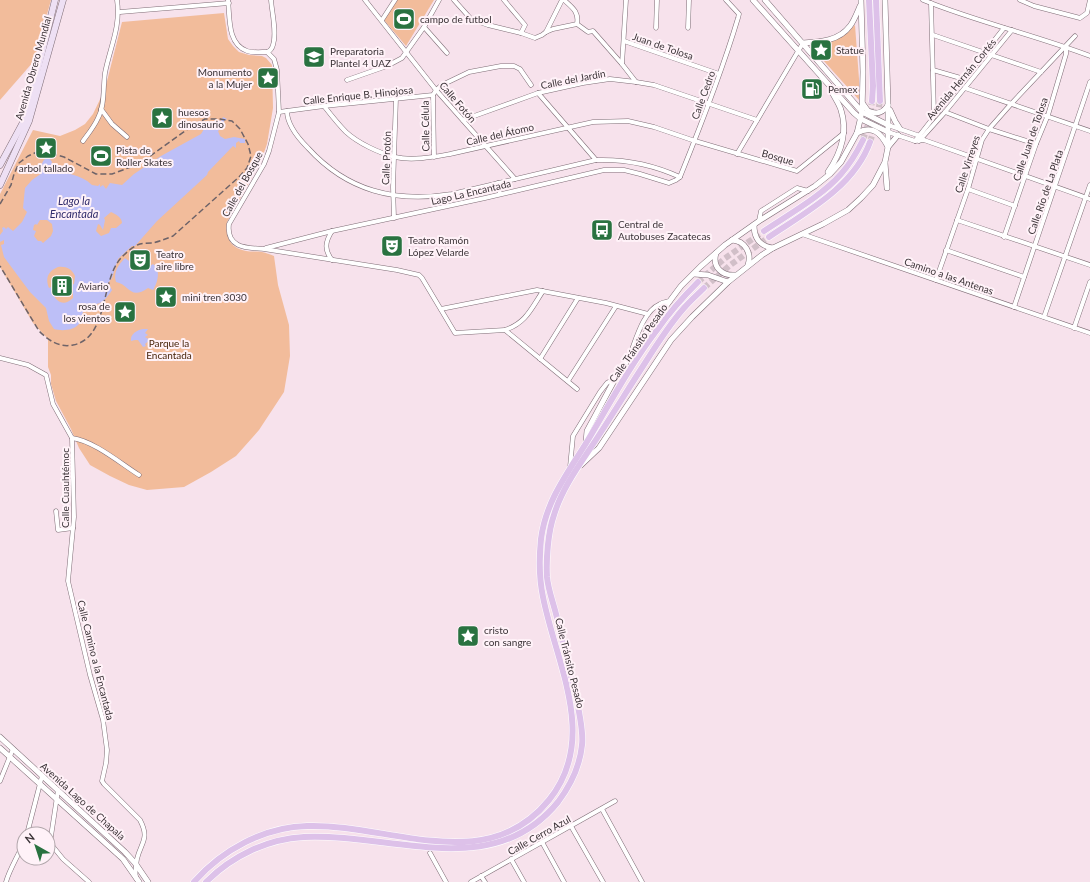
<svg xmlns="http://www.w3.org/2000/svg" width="1090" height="882" font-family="Lato,sans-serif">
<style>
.green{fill:#f2bc9b}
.water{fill:#bdbff7;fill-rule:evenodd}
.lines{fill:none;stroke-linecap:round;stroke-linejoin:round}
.primary-tunnel{stroke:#d1bfc8;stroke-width:6;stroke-dasharray:6 3;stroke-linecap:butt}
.minor-casing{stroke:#7f6d76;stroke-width:5}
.tertiary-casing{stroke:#7f6d76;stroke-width:6}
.secondary-casing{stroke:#7f6d76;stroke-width:7}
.primary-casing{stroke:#fff;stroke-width:7}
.minor{stroke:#fff;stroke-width:4}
.tertiary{stroke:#fff;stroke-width:5}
.secondary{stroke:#eee0f4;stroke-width:6}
.primary{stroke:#ddc1e9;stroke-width:6}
.rail{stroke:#6e6368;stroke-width:1.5;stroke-dasharray:6 3;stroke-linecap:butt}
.labels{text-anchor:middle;stroke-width:4;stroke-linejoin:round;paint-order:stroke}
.poi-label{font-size:10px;fill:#3b3337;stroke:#fff2f8;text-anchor:start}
.street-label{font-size:10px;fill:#3b3337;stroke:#fff2f8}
.park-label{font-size:10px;fill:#48250b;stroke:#fff2f8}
.water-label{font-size:11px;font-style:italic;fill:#312c6c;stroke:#fff2f8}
</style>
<rect width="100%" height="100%" fill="#f7e2ec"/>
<g class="green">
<polygon points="0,0 51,0 34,61 0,100"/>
<polygon points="397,0 434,0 406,46 384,20"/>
<path d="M 224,13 L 228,39 L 233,46 L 239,52 L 249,55 L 262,56 L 266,58 L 272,65 L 273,108 L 267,144 L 261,161 L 227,222 C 225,237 230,248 246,251 C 251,252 257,251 262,252 C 266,253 270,254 274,256 L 278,285 L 289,325 L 290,356 L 284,392 L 259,430 L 236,456 L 211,472 L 184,487 L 147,490 L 129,485 L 110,476 L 90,465 L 79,448 L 71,429 L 56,401 L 51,384 L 51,375 L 48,367 L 48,339 L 33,323 L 0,267 L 0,194 L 33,130 L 60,136 L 75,130 L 85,124 L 93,114 L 105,89 L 122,22 Z"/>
<polygon points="855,25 859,79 859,100 813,49 816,46 840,38"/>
</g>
<g class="water">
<path d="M 223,117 L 227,119 L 224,121 L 224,126 L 218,131 L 220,136 L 225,139 L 234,137 L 245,139 L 245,143 L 240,143 L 239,141 L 236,143 L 236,148 L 233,146 L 208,172 L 207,175 L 157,221 L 135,246 L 132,246 L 118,259 L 112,278 L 108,283 L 112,290 C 106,299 101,306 90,304 C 87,307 83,311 82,315 C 80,318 81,321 79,324 C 73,331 61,331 54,329 L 49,321 L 46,308 L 30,292 L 18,276 L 4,257 L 1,245 L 4,244 L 4,240 L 0,242 L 0,235 L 3,231 L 2,228 L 4,227 L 6,229 L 8,227 L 13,231 L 22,222 L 27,212 L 23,208 L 25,188 L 32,180 L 42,173 C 42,167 40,159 49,158 L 52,162 L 50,169 C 64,173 81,174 92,185 L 98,186 L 100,184 L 100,187 L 103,185 L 106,189 L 110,183 L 122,185 L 134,174 L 161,156 L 201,134 L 204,129 L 209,128 C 212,124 215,120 221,121 ZM 111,212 C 115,214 122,217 122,223 L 116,228 L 111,228 L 109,233 L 101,236 L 96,231 L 98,224 L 100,225 L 103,230 L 105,220 L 104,218 ZM 40,220 L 47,220 L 52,224 L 53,231 L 51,236 L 43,243 L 41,241 L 38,241 L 34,236 L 36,231 L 33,230 L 34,225 L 36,224 L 37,225 ZM 58,267 C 66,266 72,269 75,276 L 74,284 L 71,285 L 73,288 L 73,298 C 64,307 56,302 52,292 L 55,287 L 53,286 L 49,288 C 45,278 48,271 58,267 Z"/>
<path d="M 125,258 C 132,263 145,271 153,264 C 161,270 158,282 153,290 L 148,288 C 130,301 129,284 116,282 C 113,273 118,265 125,258 Z"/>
<path d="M 143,329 L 148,329 L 145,333 L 148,335 L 145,337 L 150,340 L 145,344 L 146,346 L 143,347 L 138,340 L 135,340 L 131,341 C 130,334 137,330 143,329 Z"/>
</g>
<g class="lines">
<g class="primary-tunnel">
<polyline points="863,140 870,118 872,101"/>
<polyline points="870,142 876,123 880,101"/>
<polyline points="698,282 724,259 764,231"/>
<polyline points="704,288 729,266 769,237"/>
</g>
<g class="minor-casing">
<g id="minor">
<path d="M 228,0 C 230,17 227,44 247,51 C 253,53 261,52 267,52 L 274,59 L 277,70 L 279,112 L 269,151 L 264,164 L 229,224 C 226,248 246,248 264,249 L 397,270 L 419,275 L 422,278 L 455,333 L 505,330 L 577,389"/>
<polyline points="365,0 436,90 515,179"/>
<polyline points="454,0 471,19 488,25 521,33 535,38 542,35 546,32 562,0"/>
<polyline points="504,0 525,25 521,33"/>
<path d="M 564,0 C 573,8 579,12 577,24 L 588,32 L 593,31 L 622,64"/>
<polyline points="626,0 622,64 636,82"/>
<path d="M 923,0 C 977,22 1035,35 1090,56"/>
<polyline points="1020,0 1034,6 1080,18 1087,13 1090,0"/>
<polyline points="931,3 934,115"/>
<polyline points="120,12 229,3"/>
<polyline points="382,20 395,0"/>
<polyline points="424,27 447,53"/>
<polyline points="656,28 657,0"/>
<polyline points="688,28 689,0"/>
<polyline points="546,32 553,29 577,24"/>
<polyline points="933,35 1041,72"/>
<polyline points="624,41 719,74"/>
<path d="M 267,52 C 270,51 272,49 273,45 C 277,33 272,13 271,0"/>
<polyline points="933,70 964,79"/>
<polyline points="347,80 387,66 402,58 424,27 439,0"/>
<polyline points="965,88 1090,131"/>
<polyline points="538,93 596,160"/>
<polyline points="433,95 434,157"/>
<path d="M 324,106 C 331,115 338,124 346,132 C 358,143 379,153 395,157 C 412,161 433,157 450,154 L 593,122 L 628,121 L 654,127 L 695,141 L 797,171 L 844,133"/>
<polyline points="101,109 112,124 127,137"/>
<path d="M 287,111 C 287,124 299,139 308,148 C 347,191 395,203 452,194 L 596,160 C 625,159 654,165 680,177"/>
<polyline points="279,112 324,106 433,95 436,90 442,85 469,72 501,66 514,66 520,69 531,85"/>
<polyline points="945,112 989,129 1036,144"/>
<polyline points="463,120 538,93 583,83 610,79 636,82 654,85 757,120"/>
<polyline points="888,125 920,136"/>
<polyline points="888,132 915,141 924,140 1090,199"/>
<path d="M 83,141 C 88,134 94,127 98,118 C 105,105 103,87 105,73 C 110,47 121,27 117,0"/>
<polyline points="915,141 1004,28"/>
<polyline points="919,141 945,112 1012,30"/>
<polyline points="737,154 803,43"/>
<polyline points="498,183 500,194"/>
<polyline points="968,189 1015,206"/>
<polyline points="394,218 393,187 396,98"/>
<polyline points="957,220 1090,265"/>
<polyline points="759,221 761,211 797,188 808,191"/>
<path d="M 332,231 C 325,242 324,250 332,260"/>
<polyline points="802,234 1090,333"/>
<polyline points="1004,237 1036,144 1048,115 1066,54 1066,47"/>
<path d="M 266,248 L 332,231 L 485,198 L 604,170 L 624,170 L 640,174 L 669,183 L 676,180 L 680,177 C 701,125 722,72 738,18 L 739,14 L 726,0"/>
<polyline points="946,250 1024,277"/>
<polyline points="936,280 968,189 982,140 989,129 1011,104 1075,36"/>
<polyline points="1014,307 1090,82"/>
<polyline points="441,309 537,290 606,303 648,314"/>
<polyline points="1044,317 1090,185"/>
<polyline points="1074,328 1090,282"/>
<path d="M 505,330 C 526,323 531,309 543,291"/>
<path d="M 631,352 C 637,336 644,311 660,304 C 663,302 667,302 670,301"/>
<path d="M 0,358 L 28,365 L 46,375 L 53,404 L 72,438 C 94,441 120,463 139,475"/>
<polyline points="540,359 578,298"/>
<polyline points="568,381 616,306"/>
<path d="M 72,438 L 74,517 L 68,581 L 90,675 L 103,720 L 107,750 L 106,763 L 102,781 L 104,784 L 140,820 C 150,839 141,842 137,859 C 136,864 135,872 136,878"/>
<polyline points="570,467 573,436 600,392 607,383 614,379"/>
<polyline points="56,511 58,530 73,528"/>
<polyline points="0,781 13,749"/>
<polyline points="58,790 50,843 63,859 89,882"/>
<polyline points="602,809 642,882"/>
<polyline points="571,826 603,882"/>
<polyline points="27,834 42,776"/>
<polyline points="542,842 564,882"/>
<polyline points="430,853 446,882"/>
<polyline points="511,859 524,882"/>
<polyline points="481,876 485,882"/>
<path d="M 6,882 C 10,868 19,855 24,841"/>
<polyline points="471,882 615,801"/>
</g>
</g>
<g class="tertiary-casing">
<g id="tertiary">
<polyline points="753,0 854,113 861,119 888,132"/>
<polyline points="765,0 862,112 888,125"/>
<path d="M 803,43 C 820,42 839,41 850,26 C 854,21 857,13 860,6"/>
<path d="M 863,104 L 868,111 C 877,115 883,113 888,105"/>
<polyline points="890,110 895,121 900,129"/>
<path d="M 857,133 C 873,125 881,133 888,147 L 898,135"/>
<polyline points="885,163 887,188"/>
<path d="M 828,172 C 841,153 848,132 841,110 C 839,103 834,97 831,90"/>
<path d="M 754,225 C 754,239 760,246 773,248"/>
<path d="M 732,240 C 745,241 752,253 748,265"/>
<path d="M 716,253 C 712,267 722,276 735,275"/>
<polyline points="694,274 708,275 728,282"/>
<polyline points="586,442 587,431 615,379 645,334 681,286 700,267 725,245 759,221 815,186 830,174 841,162 857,133 862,112 863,72 861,0"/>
<polyline points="581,465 599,448 671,340 692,317 728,282 762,255 773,248 823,224 848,210 861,198 873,185 885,162 888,147 888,105 885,0"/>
<polyline points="0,737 125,852 135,863 148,882"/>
<polyline points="0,748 123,859 139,882"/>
</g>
</g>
<g class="secondary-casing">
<g id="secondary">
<polyline points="0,165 26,117 55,0"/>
<polyline points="0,185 29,121 63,0"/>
</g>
</g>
<g class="primary-casing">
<g id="primary">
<polyline points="869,0 873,86 872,101"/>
<polyline points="876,0 880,101"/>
<path d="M 764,231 C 788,215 823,195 841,174 C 850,164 857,152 863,140"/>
<path d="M 769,237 C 806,212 854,187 870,142"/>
<path d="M 194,882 C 222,850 264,827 307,826 C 388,823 486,878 549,800 C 599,738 556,664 543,597 C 539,578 539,559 541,539 C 546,500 568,473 588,440 C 610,403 631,364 657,330 C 669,313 683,297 698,282"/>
<path d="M 206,882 C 232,856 267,839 304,837 C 394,833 493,882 558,802 C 570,786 580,765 582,745 C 584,729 577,701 573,684 C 567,661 562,637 556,614 C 553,602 548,589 547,577 C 546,559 548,532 554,515 C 563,485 584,459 601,432 C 616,409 630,386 645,363 C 657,344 669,325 684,308 C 690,301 697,295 704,288"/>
</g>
</g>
<use href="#minor" class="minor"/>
<use href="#tertiary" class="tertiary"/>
<use href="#secondary" class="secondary"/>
<use href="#primary" class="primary"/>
<path class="rail" d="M 0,204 L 11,185 L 14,174 L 19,163 L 28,156 L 37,152 L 47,152 L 64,157 L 96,174 L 112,174 L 139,164 L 192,126 L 205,119 L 220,119 L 232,121 L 240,129 L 248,144 L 251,156 L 247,168 L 239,177 L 173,236 C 166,239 160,241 153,243 C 149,243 144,243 140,244 C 133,246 126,253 121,258 C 100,281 109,338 73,345 C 59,348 48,340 39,331 L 0,266"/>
</g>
<defs>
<g id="stadium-square" transform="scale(1.15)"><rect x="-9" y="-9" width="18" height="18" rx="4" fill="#297240" stroke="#fff2f8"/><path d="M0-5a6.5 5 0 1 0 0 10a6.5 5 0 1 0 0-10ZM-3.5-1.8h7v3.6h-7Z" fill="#fff"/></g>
<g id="sight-square" transform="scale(1.15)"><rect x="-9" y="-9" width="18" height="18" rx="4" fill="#297240" stroke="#fff2f8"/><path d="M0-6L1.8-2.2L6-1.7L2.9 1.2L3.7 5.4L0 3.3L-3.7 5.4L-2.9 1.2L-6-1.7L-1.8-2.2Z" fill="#fff"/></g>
<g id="school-square" transform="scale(1.15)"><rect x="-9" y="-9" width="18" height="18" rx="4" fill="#297240" stroke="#fff2f8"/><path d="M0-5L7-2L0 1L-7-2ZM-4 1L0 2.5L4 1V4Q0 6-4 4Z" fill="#fff"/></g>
<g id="fuel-square" transform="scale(1.15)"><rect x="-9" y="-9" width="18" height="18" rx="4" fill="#297240" stroke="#fff2f8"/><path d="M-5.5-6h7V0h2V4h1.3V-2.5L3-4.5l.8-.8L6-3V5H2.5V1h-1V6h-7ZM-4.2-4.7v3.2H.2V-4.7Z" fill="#fff"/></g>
<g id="bus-square" transform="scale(1.15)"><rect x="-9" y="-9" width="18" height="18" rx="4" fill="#297240" stroke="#fff2f8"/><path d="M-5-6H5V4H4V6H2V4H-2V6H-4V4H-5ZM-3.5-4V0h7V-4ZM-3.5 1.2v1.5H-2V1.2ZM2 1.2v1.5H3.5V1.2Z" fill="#fff"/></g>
<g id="theatre-square" transform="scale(1.15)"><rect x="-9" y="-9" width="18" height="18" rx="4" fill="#297240" stroke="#fff2f8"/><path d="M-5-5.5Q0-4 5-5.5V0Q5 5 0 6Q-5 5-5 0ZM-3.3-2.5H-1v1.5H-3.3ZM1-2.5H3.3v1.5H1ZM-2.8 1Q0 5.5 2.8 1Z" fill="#fff"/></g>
<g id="building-square" transform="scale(1.15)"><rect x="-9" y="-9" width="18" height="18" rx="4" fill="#297240" stroke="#fff2f8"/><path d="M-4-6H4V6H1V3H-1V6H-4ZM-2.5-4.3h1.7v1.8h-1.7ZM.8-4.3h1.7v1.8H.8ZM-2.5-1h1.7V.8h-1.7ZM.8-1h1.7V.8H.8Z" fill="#fff"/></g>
</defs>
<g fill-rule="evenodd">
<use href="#stadium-square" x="404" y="19"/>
<use href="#sight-square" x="821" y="50"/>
<use href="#school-square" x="314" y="57"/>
<use href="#sight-square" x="268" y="78"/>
<use href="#fuel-square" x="812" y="89"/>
<use href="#sight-square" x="162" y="118"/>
<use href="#sight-square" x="46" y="148"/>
<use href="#stadium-square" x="101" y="156"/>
<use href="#bus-square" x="602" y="230"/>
<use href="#theatre-square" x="392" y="246"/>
<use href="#theatre-square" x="140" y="260"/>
<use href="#building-square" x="62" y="286"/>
<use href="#sight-square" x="166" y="297"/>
<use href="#sight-square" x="125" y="312"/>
<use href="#sight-square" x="468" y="636"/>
</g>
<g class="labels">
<g class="poi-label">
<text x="420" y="23">campo de futbol</text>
<text x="836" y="54">Statue</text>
<text x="330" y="55">Preparatoria<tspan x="330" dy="12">Plantel 4 UAZ</tspan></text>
<text x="252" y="76" text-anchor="end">Monumento<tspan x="252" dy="12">a la Mujer</tspan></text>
<text x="828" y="93">Pemex</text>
<text x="178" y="116">huesos<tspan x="178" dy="12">dinosaurio</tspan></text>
<text x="116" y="154">Pista de<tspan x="116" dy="12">Roller Skates</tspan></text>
<text x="46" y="172" text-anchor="middle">arbol tallado</text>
<text x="618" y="228">Central de<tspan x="618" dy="12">Autobuses Zacatecas</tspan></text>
<text x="408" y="244">Teatro Ramón<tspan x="408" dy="12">López Velarde</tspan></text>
<text x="156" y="258">Teatro<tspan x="156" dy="12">aire libre</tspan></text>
<text x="78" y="290">Aviario</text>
<text x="182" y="301">mini tren 3030</text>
<text x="110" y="310" text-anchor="end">rosa de<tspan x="110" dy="12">los vientos</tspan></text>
<text x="484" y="634">cristo<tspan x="484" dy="12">con sangre</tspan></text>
</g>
<g class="street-label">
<text transform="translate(663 46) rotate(19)" y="4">Juan de Tolosa</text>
<text transform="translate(33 68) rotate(-74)" y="4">Avenida Obrero Mundial</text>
<text transform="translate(573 79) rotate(-11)" y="4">Calle del Jardín</text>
<text transform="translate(961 79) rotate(-50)" y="4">Avenida Hernán Cortés</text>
<text transform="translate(358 95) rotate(-6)" y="4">Calle Enrique B. Hinojosa</text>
<text transform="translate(703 95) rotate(-70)" y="4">Calle Cedro</text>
<text transform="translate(458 102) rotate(49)" y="4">Calle Fotón</text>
<text transform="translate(425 126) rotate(-91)" y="4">Calle Célula</text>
<text transform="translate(500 134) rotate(-13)" y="4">Calle del Átomo</text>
<text transform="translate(1030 139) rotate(-71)" y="4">Calle Juan de Tolosa</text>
<text transform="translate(778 157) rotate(16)" y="4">Bosque</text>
<text transform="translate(386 158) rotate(-88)" y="4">Calle Protón</text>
<text transform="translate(967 164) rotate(-72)" y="4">Calle Virreyes</text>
<text transform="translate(242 184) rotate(-61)" y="4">Calle del Bosque</text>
<text transform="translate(471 192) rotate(-13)" y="4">Lago La Encantada</text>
<text transform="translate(1045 192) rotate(-71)" y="4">Calle Río de La Plata</text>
<text transform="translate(949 276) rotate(19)" y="4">Camino a las Antenas</text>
<text transform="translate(638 343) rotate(-55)" y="4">Calle Tránsito Pesado</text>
<text transform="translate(65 488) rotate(-90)" y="4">Calle Cuauhtémoc</text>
<text transform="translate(96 660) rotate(76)" y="4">Calle Camino a la Encantada</text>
<text transform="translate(570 663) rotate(76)" y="4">Calle Tránsito Pesado</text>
<text transform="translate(83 801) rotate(42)" y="4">Avenida Lago de Chapala</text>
<text transform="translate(539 835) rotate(-29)" y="4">Calle Cerro Azul</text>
</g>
<g class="park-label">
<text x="169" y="347">Parque la<tspan x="169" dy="12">Encantada</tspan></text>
</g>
<g class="water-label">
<text x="74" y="205">Lago la<tspan x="74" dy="13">Encantada</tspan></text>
</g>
</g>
<g transform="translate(36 846) rotate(321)"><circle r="19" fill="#fff2f8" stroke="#b1a6ab"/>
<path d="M0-3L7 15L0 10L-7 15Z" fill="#297240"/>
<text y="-6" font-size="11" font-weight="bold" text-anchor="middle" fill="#3b3337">N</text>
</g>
</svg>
